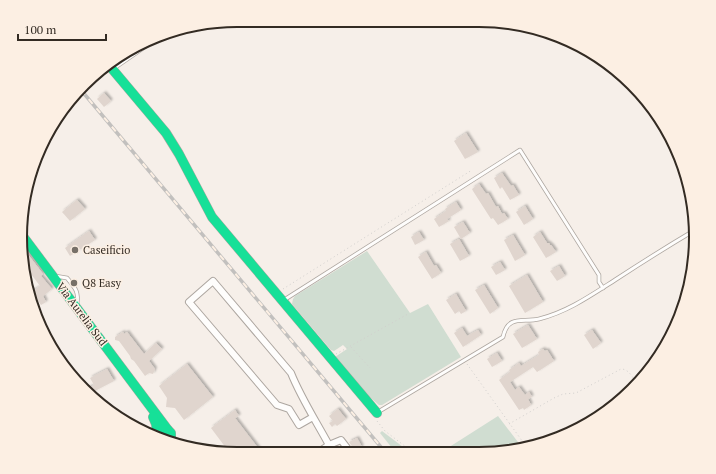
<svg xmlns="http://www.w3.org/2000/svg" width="716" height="474" font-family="'PT Serif',serif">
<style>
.green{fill:#d0ddd1}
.building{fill:#e0d5ce;filter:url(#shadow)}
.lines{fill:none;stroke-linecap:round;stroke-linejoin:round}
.lane-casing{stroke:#ada6a0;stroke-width:4.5}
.street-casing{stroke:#ada6a0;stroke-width:8}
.fast-casing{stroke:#ada6a0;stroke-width:10}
.path{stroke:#d1cfcd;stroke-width:1;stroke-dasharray:1 3;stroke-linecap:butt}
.lane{stroke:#fefdfc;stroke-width:3}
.street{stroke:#fefdfc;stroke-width:6}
.fast{stroke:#16e098;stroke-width:9}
.rail-casing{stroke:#c2c0be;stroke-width:3.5}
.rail{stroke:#fcefe3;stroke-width:2;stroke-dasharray:6;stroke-linecap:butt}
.poi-dot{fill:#777068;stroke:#fcefe3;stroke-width:1.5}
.labels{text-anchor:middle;stroke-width:3;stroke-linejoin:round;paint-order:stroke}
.poi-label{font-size:11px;fill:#332b23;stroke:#fcefe3;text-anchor:start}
.street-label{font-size:11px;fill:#332b23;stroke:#fcefe3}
.rim{fill:none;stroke:#332b23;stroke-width:2}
</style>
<defs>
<filter id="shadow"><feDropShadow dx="2" dy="-2" stdDeviation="1" flood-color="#0004"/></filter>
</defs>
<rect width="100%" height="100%" fill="#f6efe9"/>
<g class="green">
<polygon points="367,251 410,313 428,304 461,357 382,405 379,405 365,393 335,357 347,349 343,345 334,351 331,350 292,304 293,299 295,296"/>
<polygon points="498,416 521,446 493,454 446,453 443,451"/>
<polygon points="382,431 411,453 396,453 380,433"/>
</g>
<g class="building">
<polygon points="104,93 111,101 104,107 97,99"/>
<polygon points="466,133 478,152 465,159 454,141"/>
<polygon points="502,173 511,186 513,185 519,195 510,200 502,187 500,189 494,178"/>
<polygon points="479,184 486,194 488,193 496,207 498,206 502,214 504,213 508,219 498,225 493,218 491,219 473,191 472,189"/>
<polygon points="77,200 85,209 70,221 62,212"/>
<polygon points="456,202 461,210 447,219 449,221 439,227 434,219 446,211 445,209"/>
<polygon points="525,206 533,219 524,225 516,212"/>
<polygon points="463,222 470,233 461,239 454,227"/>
<polygon points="89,231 95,240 70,256 65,248"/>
<polygon points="419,232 424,240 415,245 411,237"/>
<polygon points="540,232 547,243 549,243 550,245 551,245 556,252 546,258 533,237"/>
<polygon points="513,235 525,255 515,261 504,240"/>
<polygon points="459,239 469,256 460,261 450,244"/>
<polygon points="23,248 43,274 41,276 52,289 43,296 46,302 41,305 37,299 32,303 27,293 31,289 33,291 40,286 25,266"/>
<polygon points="426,252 434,266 436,265 441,273 432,279 418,257"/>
<polygon points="500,262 505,270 496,275 491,267"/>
<polygon points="559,266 565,276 557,281 550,271"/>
<polygon points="527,275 543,302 525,313 509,286"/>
<polygon points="484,285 498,308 490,314 475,290"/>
<polygon points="456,294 466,311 461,314 459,311 455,314 446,300"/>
<polygon points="528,325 537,339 522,348 513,334"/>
<polygon points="462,328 467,336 478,330 481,335 463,347 454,333"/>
<polygon points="592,330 601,343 593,349 584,335"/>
<polygon points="123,332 124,334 127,332 144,354 156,343 162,349 149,361 155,369 153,374 149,373 145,376 134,361 131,359 130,356 119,341 115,340 115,337"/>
<polygon points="543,349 545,351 547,350 554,361 537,372 533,367 510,382 515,390 519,387 525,395 529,392 532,397 528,399 531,405 524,410 523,408 519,410 499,380 510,372 509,370 519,363 521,366 539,355 538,352"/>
<polygon points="497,353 502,361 492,367 487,359"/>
<polygon points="187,364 213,397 184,420 175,408 166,407 167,398 159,386"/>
<polygon points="107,369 114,381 89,394 86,389 94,385 90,378"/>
<polygon points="338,409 346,419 337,426 335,424 332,427 329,423 333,421 329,416"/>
<polygon points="235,410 239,416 235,418 261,452 234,452 232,450 229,452 211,428"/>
<polygon points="357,438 362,447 355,451 349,442"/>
</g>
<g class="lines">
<g class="lane-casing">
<g id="lane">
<polyline points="113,69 168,31"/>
<path d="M 55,276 L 67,278 C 75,288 79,291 77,304"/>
<polyline points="284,300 520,150 599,275 599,282 603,288"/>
<path d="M 378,412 L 503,337 C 508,314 523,323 539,319 C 567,312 590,296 615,280 C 641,263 668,246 695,230"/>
</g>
</g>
<g class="street-casing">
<g id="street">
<path d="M 313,417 L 299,425 L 289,409 L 277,405 L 189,302 L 213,281 L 291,373 C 301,398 316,421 329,445"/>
<polyline points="317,453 329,445 341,440 351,453"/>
</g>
</g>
<g class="fast-casing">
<g id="fast">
<polyline points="108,64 166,133 179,154 212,217 377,413"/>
<polyline points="22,235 168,430"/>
<polyline points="153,417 156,424 157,432"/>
<polyline points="163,429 168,430 171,433 171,441"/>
</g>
</g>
<g class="path">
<polyline points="283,289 472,170"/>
<polyline points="351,347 370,368"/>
<polyline points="336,354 408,314"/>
<polyline points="467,364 525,445"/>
<polyline points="377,421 385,431 414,453"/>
<path d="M 509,424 L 554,398 L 563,394 L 576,393 L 621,369 C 629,369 633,378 637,384"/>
</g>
<use href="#lane" class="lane"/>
<use href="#street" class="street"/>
<use href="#fast" class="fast"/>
<g class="rail-casing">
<polyline id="rail" points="81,90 386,453"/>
</g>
<use href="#rail" class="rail"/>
</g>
<g class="poi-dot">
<circle cx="75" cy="250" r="4"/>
<circle cx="74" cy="283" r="4"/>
</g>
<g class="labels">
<g class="poi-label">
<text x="83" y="254">Caseificio</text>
<text x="82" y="287">Q8 Easy</text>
</g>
<g class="street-label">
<text transform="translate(82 314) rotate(53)" y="4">Via Aurelia Sud</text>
</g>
</g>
<path d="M0 0H716V474H0ZM237 27H479A210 210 0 0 1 689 237V237A210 210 0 0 1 479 447H237A210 210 0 0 1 27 237V237A210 210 0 0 1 237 27Z" fill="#fcefe3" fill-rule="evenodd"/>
<path class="rim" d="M237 27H479A210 210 0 0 1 689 237V237A210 210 0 0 1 479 447H237A210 210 0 0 1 27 237V237A210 210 0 0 1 237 27Z"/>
<path d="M18 34v6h88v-6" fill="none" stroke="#332b23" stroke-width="2"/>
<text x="24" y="34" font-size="12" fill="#332b23" stroke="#fcefe3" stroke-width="3" paint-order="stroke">100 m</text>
</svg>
